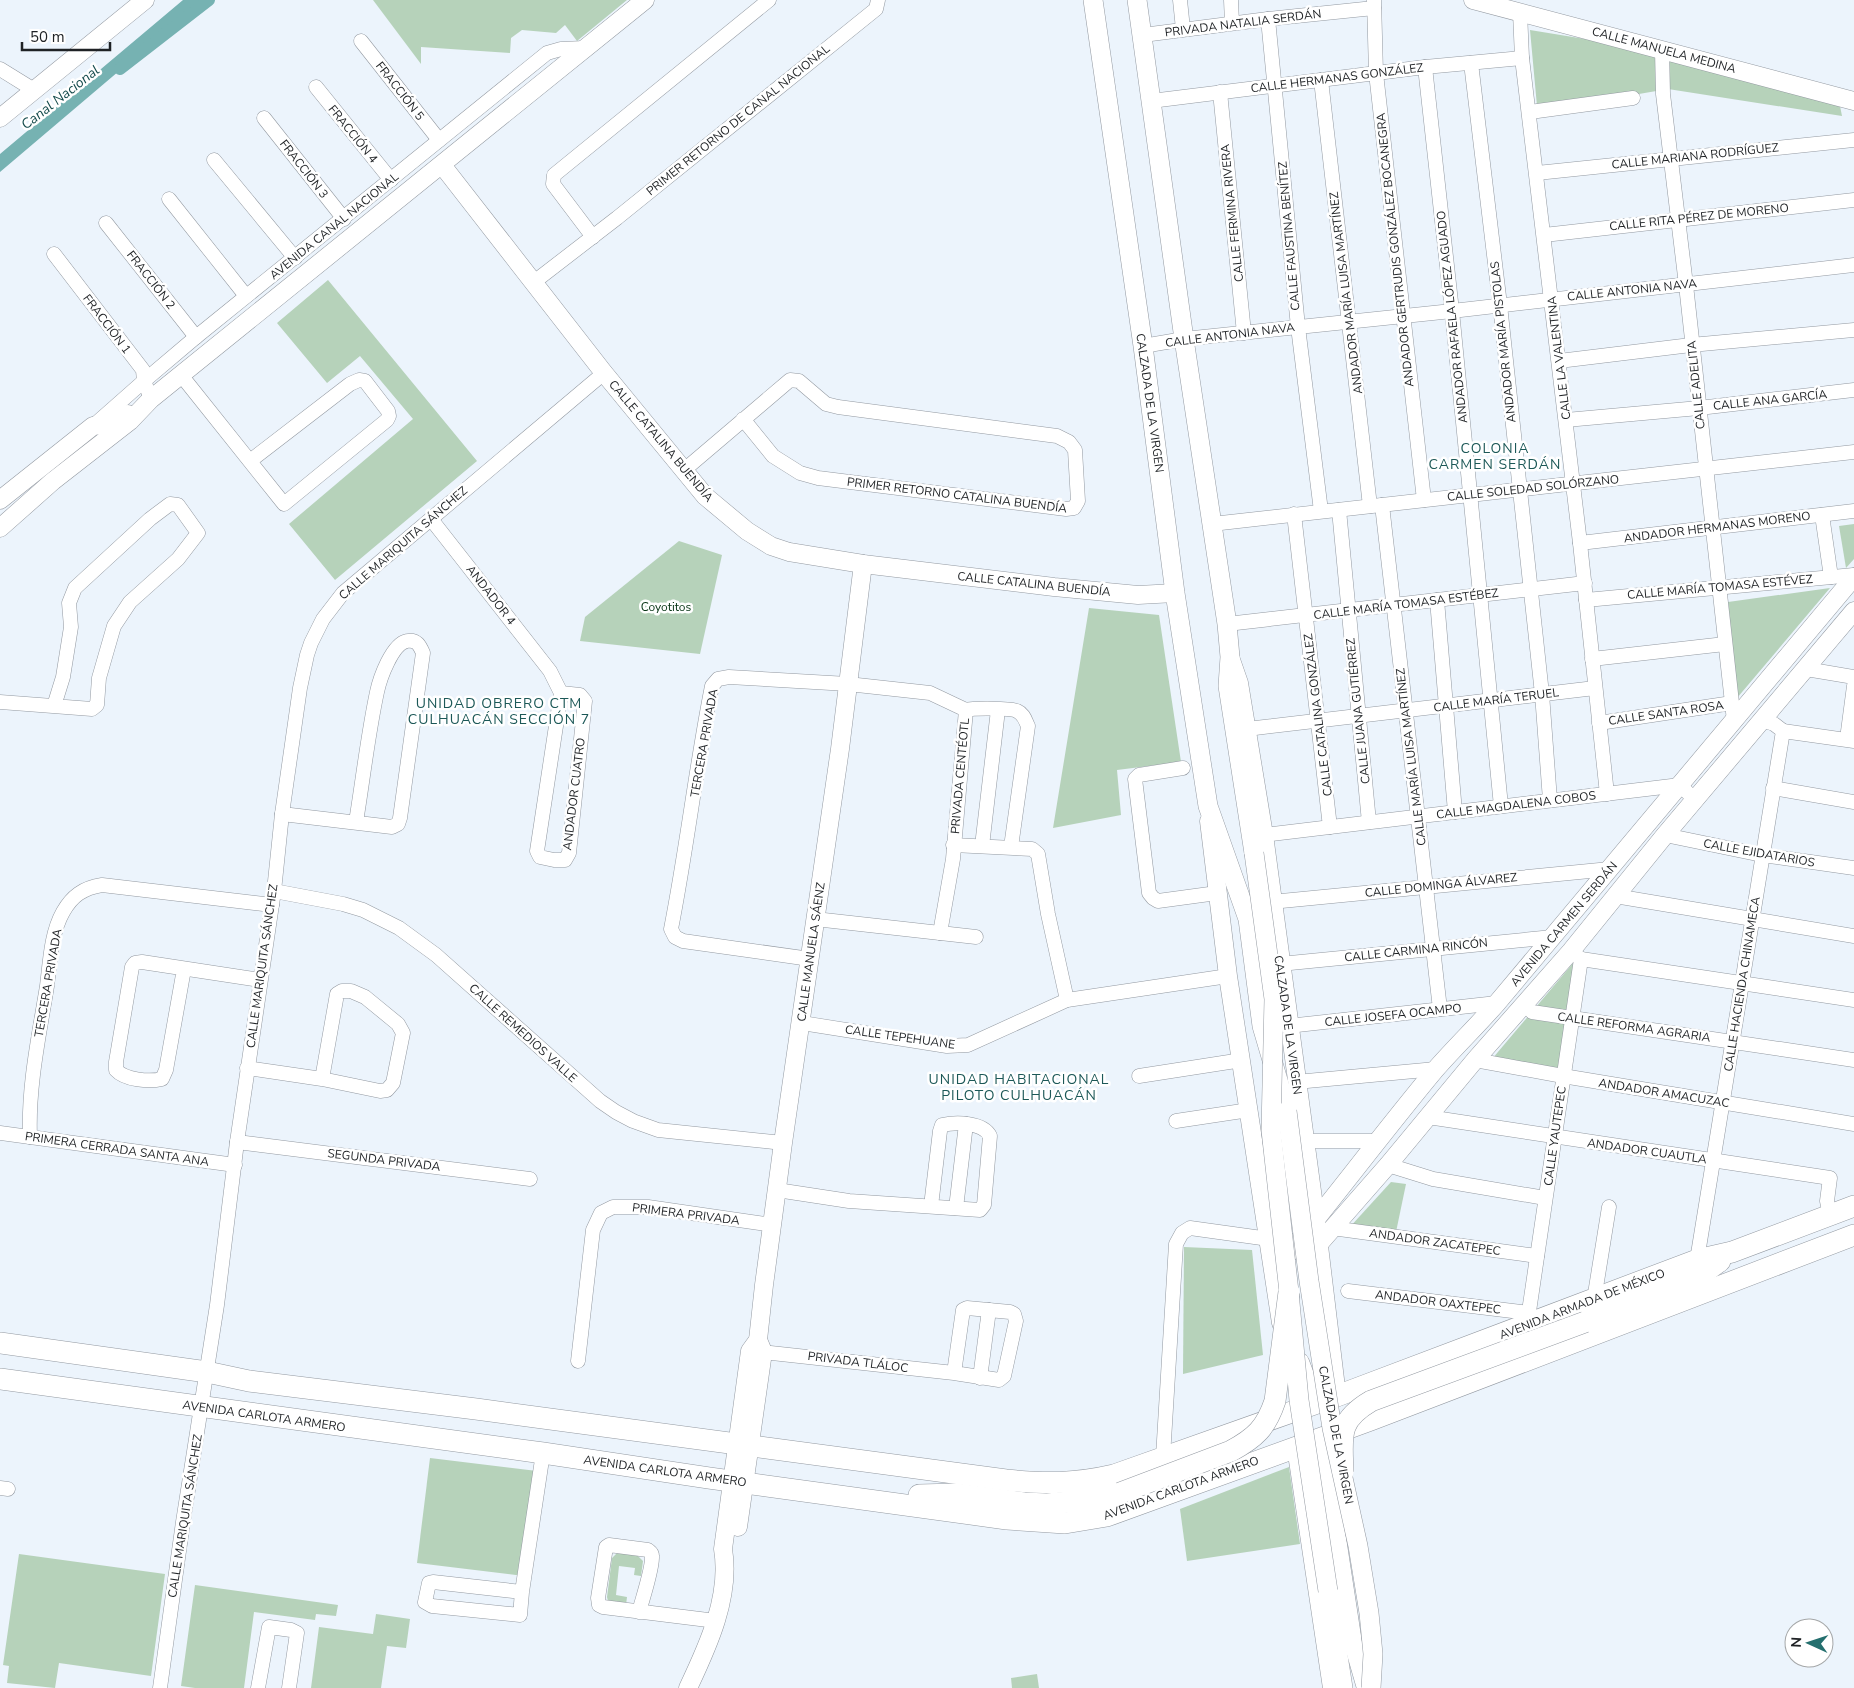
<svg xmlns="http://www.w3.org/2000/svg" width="1854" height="1688" font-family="'Nunito Sans',sans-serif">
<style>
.green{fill:#b6d2ba}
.water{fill:#76b2b2}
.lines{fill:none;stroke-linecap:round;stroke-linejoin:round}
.canal{stroke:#76b2b2;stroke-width:12}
.minor-casing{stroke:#9399a1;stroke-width:15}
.tertiary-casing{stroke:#9399a1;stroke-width:19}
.secondary-casing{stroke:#9399a1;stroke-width:20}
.primary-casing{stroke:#9399a1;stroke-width:22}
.minor{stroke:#fff;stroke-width:14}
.tertiary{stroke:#fff;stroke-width:18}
.secondary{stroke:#fff;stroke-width:19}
.primary{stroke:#fff;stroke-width:21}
.secondary-bridge-casing{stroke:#9399a1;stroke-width:20;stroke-linecap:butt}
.primary-bridge-casing{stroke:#9399a1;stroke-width:22;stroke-linecap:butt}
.secondary-bridge{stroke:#fff;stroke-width:19}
.primary-bridge{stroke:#fff;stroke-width:21}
.labels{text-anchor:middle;stroke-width:5;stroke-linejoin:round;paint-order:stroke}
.street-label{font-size:12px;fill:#1f2225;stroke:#fff}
.park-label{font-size:12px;fill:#053313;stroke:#fff}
.water-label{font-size:14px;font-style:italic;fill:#164c4d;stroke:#fff}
.neighbourhood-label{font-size:14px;letter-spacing:1px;fill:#1c5857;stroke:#fff}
</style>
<rect width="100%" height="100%" fill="#ecf4fc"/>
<g class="green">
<polygon points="373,0 627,0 577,41 565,25 556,33 522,30 511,38 510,53 421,47 421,64"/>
<polygon points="1530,30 1640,48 1839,101 1842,116 1668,89 1633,95 1537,106"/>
<polygon points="328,280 477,461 335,580 289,524 413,419 360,356 327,383 277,323"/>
<polygon points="1854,524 1854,559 1846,568 1839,526"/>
<polygon points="679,541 722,555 700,654 580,641 585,617"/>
<polygon points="1830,588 1737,698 1728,602"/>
<polygon points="1089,608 1159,615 1181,762 1117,770 1121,815 1053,828"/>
<polygon points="1574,962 1562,1072 1492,1059"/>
<polygon points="1391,1182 1406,1184 1396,1232 1349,1228"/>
<polygon points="1184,1247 1252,1250 1263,1355 1183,1374"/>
<polygon points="430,1458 537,1471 524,1576 417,1563"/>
<polygon points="1289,1467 1300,1544 1187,1561 1180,1509"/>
<polygon points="617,1553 637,1555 643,1561 641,1576 634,1575 635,1568 619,1566 616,1595 627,1597 626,1605 608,1601 607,1597 612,1558"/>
<polygon points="19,1554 165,1574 151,1676 59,1663 55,1688 7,1683 9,1666 3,1665"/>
<polygon points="195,1585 338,1605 336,1616 316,1614 315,1620 254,1612 244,1688 195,1688 181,1686"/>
<polygon points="376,1614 410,1619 406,1648 387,1646 381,1688 311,1688 319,1627 373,1634"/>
<polygon points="1037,1674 1039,1688 1012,1688 1011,1678"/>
</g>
<polygon class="water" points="183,0 206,0 185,15 0,172 0,154"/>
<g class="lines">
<polyline class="canal" points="120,69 209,0"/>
<g class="minor-casing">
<g id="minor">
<polyline points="1180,0 1183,29"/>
<polyline points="1231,0 1232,23"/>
<polyline points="1374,0 1376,73 1424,500"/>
<polyline points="1520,12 1522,58 1580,543 1607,794"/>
<polyline points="1268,19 1298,327 1321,511"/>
<polyline points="1143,35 1268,19 1374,8"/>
<polyline points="361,41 439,140"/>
<polyline points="1662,50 1663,94 1686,285 1734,721"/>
<polyline points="1471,63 1500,305 1542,694 1550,800"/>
<polyline points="1425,67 1452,311 1501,806"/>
<polyline points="0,69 34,90"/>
<polyline points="1321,80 1370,506"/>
<polyline points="316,87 391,180"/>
<polyline points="1220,92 1244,333"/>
<polyline points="1151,101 1425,67 1522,58"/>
<polyline points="1530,112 1633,98"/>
<polyline points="264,118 344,219"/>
<polyline points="214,160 295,258"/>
<polyline points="1537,173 1854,140"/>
<polyline points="169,199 246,296"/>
<polyline points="106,223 196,337"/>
<polyline points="1544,235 1854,200"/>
<polyline points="593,237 553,184 554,175 769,0"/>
<polyline points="54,254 143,370 144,381 151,399"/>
<polyline points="534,282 617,218 876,9 878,0"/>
<polyline points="1143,346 1184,339 1452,311 1854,265"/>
<polyline points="1559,361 1691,345 1854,330"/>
<polyline points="181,375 284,504 387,420 389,416 388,411 365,381 359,380 350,384 250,461"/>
<polyline points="1566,420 1699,408 1854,390"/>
<polyline points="93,426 144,381 196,337 547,53 561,49 585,48"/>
<polyline points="683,471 790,380 799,381 826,404 838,407 1057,436 1069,442 1075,450 1078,501 1074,508 1066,509 818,478 800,473 773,456 743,419"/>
<polyline points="1382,505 1440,1009"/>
<polyline points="1339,510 1369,822"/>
<polyline points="1294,514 1330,827"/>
<polyline points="1822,515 1831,577"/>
<polyline points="431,519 550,671 561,693 537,851 540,857 554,860 565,860 569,853 585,701 580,695 561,693"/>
<polyline points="1212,524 1854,452"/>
<polyline points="1580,543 1854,511"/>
<polyline points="1437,600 1455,812"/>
<polyline points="1586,600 1854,575"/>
<polyline points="1227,624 1585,583"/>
<polyline points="1592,659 1725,644"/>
<polyline points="1806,669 1854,677"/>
<polyline points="0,702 92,709 97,705 99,678 114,626 130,602 178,559 198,533 178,505 170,504 150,519 75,588 69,603 71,627 63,677 54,706"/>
<path d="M 966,710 C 973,708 1011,708 1017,711 C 1024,714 1025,720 1028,726 L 1011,847"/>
<polyline points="1599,723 1732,703"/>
<polyline points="1247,729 1595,688"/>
<polyline points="1783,731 1854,741"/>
<polyline points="1847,739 1854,686"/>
<polyline points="1183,768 1139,775 1135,779 1149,893 1153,898 1158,901 1217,893"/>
<polyline points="1773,788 1854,802"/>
<path d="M 282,814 L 392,827 L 398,824 L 400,818 L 423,653 C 420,646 417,639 407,641 C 392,644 380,678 377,692 C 368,734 363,779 356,822"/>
<polyline points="1264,835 1680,785 1695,800"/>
<polyline points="1665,835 1762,855 1854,868"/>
<polyline points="953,845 1032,849 1038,854 1048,914 1067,1000"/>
<polyline points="982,846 998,710"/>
<polyline points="274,891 343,904 363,910 399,928 436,955 600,1101 616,1112 633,1121 658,1130 783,1143"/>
<polyline points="1615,896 1854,936"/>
<polyline points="1271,902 1610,869"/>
<polyline points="815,919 976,937"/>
<polyline points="940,933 953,859 966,710"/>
<path d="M 810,959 L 683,941 L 675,937 L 671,929 C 687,848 696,766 712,686 L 718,679 L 729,677 L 848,684 L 930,693 L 966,710"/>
<polyline points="1581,959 1854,1000"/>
<polyline points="1280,964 1553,937"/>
<path d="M 184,969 L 166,1070 L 162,1079 C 149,1082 125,1080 116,1070 L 116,1062 L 132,967 L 135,963 L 142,962 L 260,980"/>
<polyline points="1532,1012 1854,1060"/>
<polyline points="802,1023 947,1046 968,1045 1067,1000 1228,976"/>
<polyline points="1288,1026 1497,1003"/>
<polyline points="1475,1060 1563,1076 1854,1124"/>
<polyline points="247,1068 322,1079 380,1091 387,1090 393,1083 403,1033 398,1024 365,997 351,991 342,991 337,994 322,1079"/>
<polyline points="1139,1076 1242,1060"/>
<polyline points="1296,1082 1436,1069"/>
<polyline points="1428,1117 1830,1178 1827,1201 1830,1215"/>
<polyline points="1176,1121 1249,1110"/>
<polyline points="0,1133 235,1165"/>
<path d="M 30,1137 C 28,1086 39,1036 47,986 C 50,962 51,933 63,912 C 72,896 83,888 102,885 L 272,905"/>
<polyline points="1305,1141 1377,1141"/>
<polyline points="237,1142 530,1179"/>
<polyline points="1388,1165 1433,1179 1545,1198"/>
<path d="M 777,1190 L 849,1201 L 980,1210 L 984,1205 L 990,1136 C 983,1122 956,1122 942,1125 L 940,1131 L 931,1206"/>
<polyline points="956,1208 966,1124"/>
<polyline points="1332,1228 1537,1256"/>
<polyline points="1697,1260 1783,731 1774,724 1762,720"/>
<polyline points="1348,1291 1529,1313"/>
<polyline points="1594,1300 1609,1207"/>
<polyline points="1527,1325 1581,959 1571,951"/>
<polyline points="753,1351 954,1373 999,1380 1004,1376 1016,1321 1014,1314 1010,1312 967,1308 963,1310 954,1373"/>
<polyline points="578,1361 593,1230 601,1213 613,1207 648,1207 773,1225"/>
<polyline points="980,1378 989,1310"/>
<polyline points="1163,1457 1176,1244 1182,1233 1190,1228 1269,1239"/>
<polyline points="0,1488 8,1489"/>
<polyline points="522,1592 433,1582 429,1583 425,1602 432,1606 520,1615 522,1592 543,1453"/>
<path d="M 639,1612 C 642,1600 653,1568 652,1556 C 652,1552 650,1552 648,1550 L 609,1545 L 606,1547 L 598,1598 L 599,1605 L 603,1607 L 716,1621"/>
<polyline points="160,1688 183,1522 217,1305 237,1142 274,891 282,814 300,688 307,655 311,643 323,619 343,593 604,373"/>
<polyline points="258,1688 269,1627 291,1630 297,1633 289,1688"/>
</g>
</g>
<g class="tertiary-casing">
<g id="tertiary">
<polyline points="1473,0 1854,101"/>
<polyline points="0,118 145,0"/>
<polyline points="442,165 604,373 705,496 747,531 771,546 789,552 863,564 1054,587 1138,595 1175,593"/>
<polyline points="0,500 93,426 109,424 128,414"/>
<polyline points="0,528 53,481 130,421 151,399 645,0"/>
<polyline points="1230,657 1239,683 1264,835 1316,1221 1337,1396"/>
<polyline points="1209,821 1228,976 1281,1323"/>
<polyline points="1318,1245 1388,1165 1475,1060 1571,951 1665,835 1854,611"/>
<path d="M 1274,1271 C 1329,1205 1380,1136 1435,1070 C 1455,1047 1477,1026 1497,1003 L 1854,577"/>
<polyline points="1300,1362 1305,1375 1312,1404"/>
<polyline points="1319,1439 1337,1538 1353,1643 1366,1688"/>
<polyline points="1296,1447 1332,1688"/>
<polyline points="738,1527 763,1352 758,1340"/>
<path d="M 688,1688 C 708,1646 731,1596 723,1549 L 750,1351 L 758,1340 L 764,1285 L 783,1143 L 840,749 L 863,564"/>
</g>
</g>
<g class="secondary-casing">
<g id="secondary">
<polyline points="1093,0 1143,346 1175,593 1208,806 1248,919 1262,1026 1287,1111"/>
<polyline points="1137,0 1184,339 1227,624 1230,657 1228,686 1254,853"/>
<polyline points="1328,1591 1343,1688"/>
</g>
</g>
<g class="primary-casing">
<g id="primary">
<path d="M 1585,1322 C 1630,1305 1681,1292 1720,1261"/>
<path d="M 0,1343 L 207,1372 L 249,1381 L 476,1409 L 1006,1480 C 1046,1484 1075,1484 1114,1475 L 1337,1396 L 1697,1260 L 1732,1252 L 1854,1206"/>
<polyline points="0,1379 543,1453 709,1478 1007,1519 1065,1523 1107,1516 1371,1420 1854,1235"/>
<polyline points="919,1495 956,1494 1024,1503 1047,1504 1081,1501 1120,1493"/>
</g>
</g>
<use href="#minor" class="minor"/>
<use href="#tertiary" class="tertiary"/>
<use href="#secondary" class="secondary"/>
<use href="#primary" class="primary"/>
<g class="secondary-bridge-casing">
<g id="secondary-bridge">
<polyline points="1254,853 1274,999 1271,1130 1289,1292 1299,1400 1328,1591"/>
<polyline points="1287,1111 1309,1281 1332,1428 1358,1546 1369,1613 1373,1654 1371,1688"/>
</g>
</g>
<g class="primary-bridge-casing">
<g id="primary-bridge">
<path d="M 1343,1472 C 1342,1436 1337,1421 1371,1401 L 1585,1322"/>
<path d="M 1120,1493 L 1231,1451 C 1255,1438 1266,1428 1275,1401 L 1289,1292"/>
</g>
</g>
<use href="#secondary-bridge" class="secondary-bridge"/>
<use href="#primary-bridge" class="primary-bridge"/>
</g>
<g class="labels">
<g class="street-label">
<text transform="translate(1243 23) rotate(-7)" y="4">PRIVADA NATALIA SERDÁN</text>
<text transform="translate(1664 50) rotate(15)" y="4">CALLE MANUELA MEDINA</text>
<text transform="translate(1337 78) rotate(-7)" y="4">CALLE HERMANAS GONZÁLEZ</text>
<text transform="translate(400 91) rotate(52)" y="4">FRACCIÓN 5</text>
<text transform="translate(738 120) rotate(-39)" y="4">PRIMER RETORNO DE CANAL NACIONAL</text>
<text transform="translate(353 134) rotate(51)" y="4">FRACCIÓN 4</text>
<text transform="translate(1695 156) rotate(-6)" y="4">CALLE MARIANA RODRÍGUEZ</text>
<text transform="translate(304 169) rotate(52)" y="4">FRACCIÓN 3</text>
<text transform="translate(1232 213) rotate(-96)" y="4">CALLE FERMINA RIVERA</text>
<text transform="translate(1699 217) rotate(-6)" y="4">CALLE RITA PÉREZ DE MORENO</text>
<text transform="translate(334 226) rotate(-39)" y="4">AVENIDA CANAL NACIONAL</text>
<text transform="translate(1289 236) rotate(-95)" y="4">CALLE FAUSTINA BENÍTEZ</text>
<text transform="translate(1395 250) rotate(-96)" y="4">ANDADOR GERTRUDIS GONZÁLEZ BOCANEGRA</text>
<text transform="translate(151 280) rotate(52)" y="4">FRACCIÓN 2</text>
<text transform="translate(1632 290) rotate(-6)" y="4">CALLE ANTONIA NAVA</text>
<text transform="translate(1346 293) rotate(-97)" y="4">ANDADOR MARÍA LUISA MARTÍNEZ</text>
<text transform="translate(1452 317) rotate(-96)" y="4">ANDADOR RAFAELA LÓPEZ AGUADO</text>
<text transform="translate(107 324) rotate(53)" y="4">FRACCIÓN 1</text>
<text transform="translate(1230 335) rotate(-7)" y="4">CALLE ANTONIA NAVA</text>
<text transform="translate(1503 342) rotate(-96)" y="4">ANDADOR MARÍA PISTOLAS</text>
<text transform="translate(1559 358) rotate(-97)" y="4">CALLE LA VALENTINA</text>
<text transform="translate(1696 385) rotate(-96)" y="4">CALLE ADELITA</text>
<text transform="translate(1770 400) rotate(-6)" y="4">CALLE ANA GARCÍA</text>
<text transform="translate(1150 403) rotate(82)" y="4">CALZADA DE LA VIRGEN</text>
<text transform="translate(661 441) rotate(50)" y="4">CALLE CATALINA BUENDÍA</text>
<text transform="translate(1533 488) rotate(-6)" y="4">CALLE SOLEDAD SOLÓRZANO</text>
<text transform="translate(957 495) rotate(7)" y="4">PRIMER RETORNO CATALINA BUENDÍA</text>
<text transform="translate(1717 527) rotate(-7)" y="4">ANDADOR HERMANAS MORENO</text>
<text transform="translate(403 543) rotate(-41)" y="4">CALLE MARIQUITA SÁNCHEZ</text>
<text transform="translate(1034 584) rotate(6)" y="4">CALLE CATALINA BUENDÍA</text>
<text transform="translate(1720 587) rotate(-5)" y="4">CALLE MARÍA TOMASA ESTÉVEZ</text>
<text transform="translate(491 595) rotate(52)" y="4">ANDADOR 4</text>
<text transform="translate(1406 604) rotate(-7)" y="4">CALLE MARÍA TOMASA ESTÉBEZ</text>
<text transform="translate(1496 700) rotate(-7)" y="4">CALLE MARÍA TERUEL</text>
<text transform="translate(1358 711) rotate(-96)" y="4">CALLE JUANA GUTIÉRREZ</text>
<text transform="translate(1666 713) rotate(-8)" y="4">CALLE SANTA ROSA</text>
<text transform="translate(1318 715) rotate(-97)" y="4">CALLE CATALINA GONZÁLEZ</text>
<text transform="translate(704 743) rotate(-80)" y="4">TERCERA PRIVADA</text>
<text transform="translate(1411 757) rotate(-97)" y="4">CALLE MARÍA LUISA MARTÍNEZ</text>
<text transform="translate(960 776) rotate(-85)" y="4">PRIVADA CENTÉOTL</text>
<text transform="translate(574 794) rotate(-83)" y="4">ANDADOR CUATRO</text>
<text transform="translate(1516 805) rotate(-7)" y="4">CALLE MAGDALENA COBOS</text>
<text transform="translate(1759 853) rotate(10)" y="4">CALLE EJIDATARIOS</text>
<text transform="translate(1441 885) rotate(-6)" y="4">CALLE DOMINGA ÁLVAREZ</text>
<text transform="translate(1564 924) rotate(-50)" y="4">AVENIDA CARMEN SERDÁN</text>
<text transform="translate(1416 950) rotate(-6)" y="4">CALLE CARMINA RINCÓN</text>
<text transform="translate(811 952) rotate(-82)" y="4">CALLE MANUELA SÁENZ</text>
<text transform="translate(262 966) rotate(-82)" y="4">CALLE MARIQUITA SÁNCHEZ</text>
<text transform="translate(48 983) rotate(-80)" y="4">TERCERA PRIVADA</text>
<text transform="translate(1742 984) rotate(-81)" y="4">CALLE HACIENDA CHINAMECA</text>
<text transform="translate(1393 1015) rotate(-6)" y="4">CALLE JOSEFA OCAMPO</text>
<text transform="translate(1288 1025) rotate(82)" y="4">CALZADA DE LA VIRGEN</text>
<text transform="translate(1634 1027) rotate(8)" y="4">CALLE REFORMA AGRARIA</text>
<text transform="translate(523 1033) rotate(42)" y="4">CALLE REMEDIOS VALLE</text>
<text transform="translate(900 1037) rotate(8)" y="4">CALLE TEPEHUANE</text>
<text transform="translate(1664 1093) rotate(9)" y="4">ANDADOR AMACUZAC</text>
<text transform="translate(1555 1136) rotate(-82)" y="4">CALLE YAUTEPEC</text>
<text transform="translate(117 1149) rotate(8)" y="4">PRIMERA CERRADA SANTA ANA</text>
<text transform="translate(1647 1151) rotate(8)" y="4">ANDADOR CUAUTLA</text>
<text transform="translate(384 1160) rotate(7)" y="4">SEGUNDA PRIVADA</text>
<text transform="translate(686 1214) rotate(7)" y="4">PRIMERA PRIVADA</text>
<text transform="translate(1435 1242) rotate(8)" y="4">ANDADOR ZACATEPEC</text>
<text transform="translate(1438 1302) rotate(7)" y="4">ANDADOR OAXTEPEC</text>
<text transform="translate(1582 1304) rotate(-21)" y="4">AVENIDA ARMADA DE MÉXICO</text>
<text transform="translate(858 1362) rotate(7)" y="4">PRIVADA TLÁLOC</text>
<text transform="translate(264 1416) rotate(8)" y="4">AVENIDA CARLOTA ARMERO</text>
<text transform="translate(1336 1435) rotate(79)" y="4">CALZADA DE LA VIRGEN</text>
<text transform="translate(665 1471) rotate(8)" y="4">AVENIDA CARLOTA ARMERO</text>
<text transform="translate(1181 1488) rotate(-20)" y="4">AVENIDA CARLOTA ARMERO</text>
<text transform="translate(185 1516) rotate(-81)" y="4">CALLE MARIQUITA SÁNCHEZ</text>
</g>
<g class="park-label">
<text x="666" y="611">Coyotitos</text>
</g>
<g class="water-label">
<text transform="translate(60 97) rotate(-38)" y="5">Canal Nacional</text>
</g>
<g class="neighbourhood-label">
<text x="1495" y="453">COLONIA<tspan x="1495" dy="16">CARMEN SERDÁN</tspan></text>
<text x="499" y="708">UNIDAD OBRERO CTM<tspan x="499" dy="16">CULHUACÁN SECCIÓN 7</tspan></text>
<text x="1019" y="1084">UNIDAD HABITACIONAL<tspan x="1019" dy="16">PILOTO CULHUACÁN</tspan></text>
</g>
</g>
<g transform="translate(1809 1643) rotate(273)"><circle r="24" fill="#ffffff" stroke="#a5a7a8"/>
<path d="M0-4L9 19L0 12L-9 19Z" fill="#246f6e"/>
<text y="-8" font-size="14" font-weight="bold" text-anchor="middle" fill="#1f2225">N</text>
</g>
<path d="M22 42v8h88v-8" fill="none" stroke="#1f2225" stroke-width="2.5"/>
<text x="30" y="42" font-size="15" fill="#1f2225" stroke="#ffffff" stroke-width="4" paint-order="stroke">50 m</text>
</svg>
